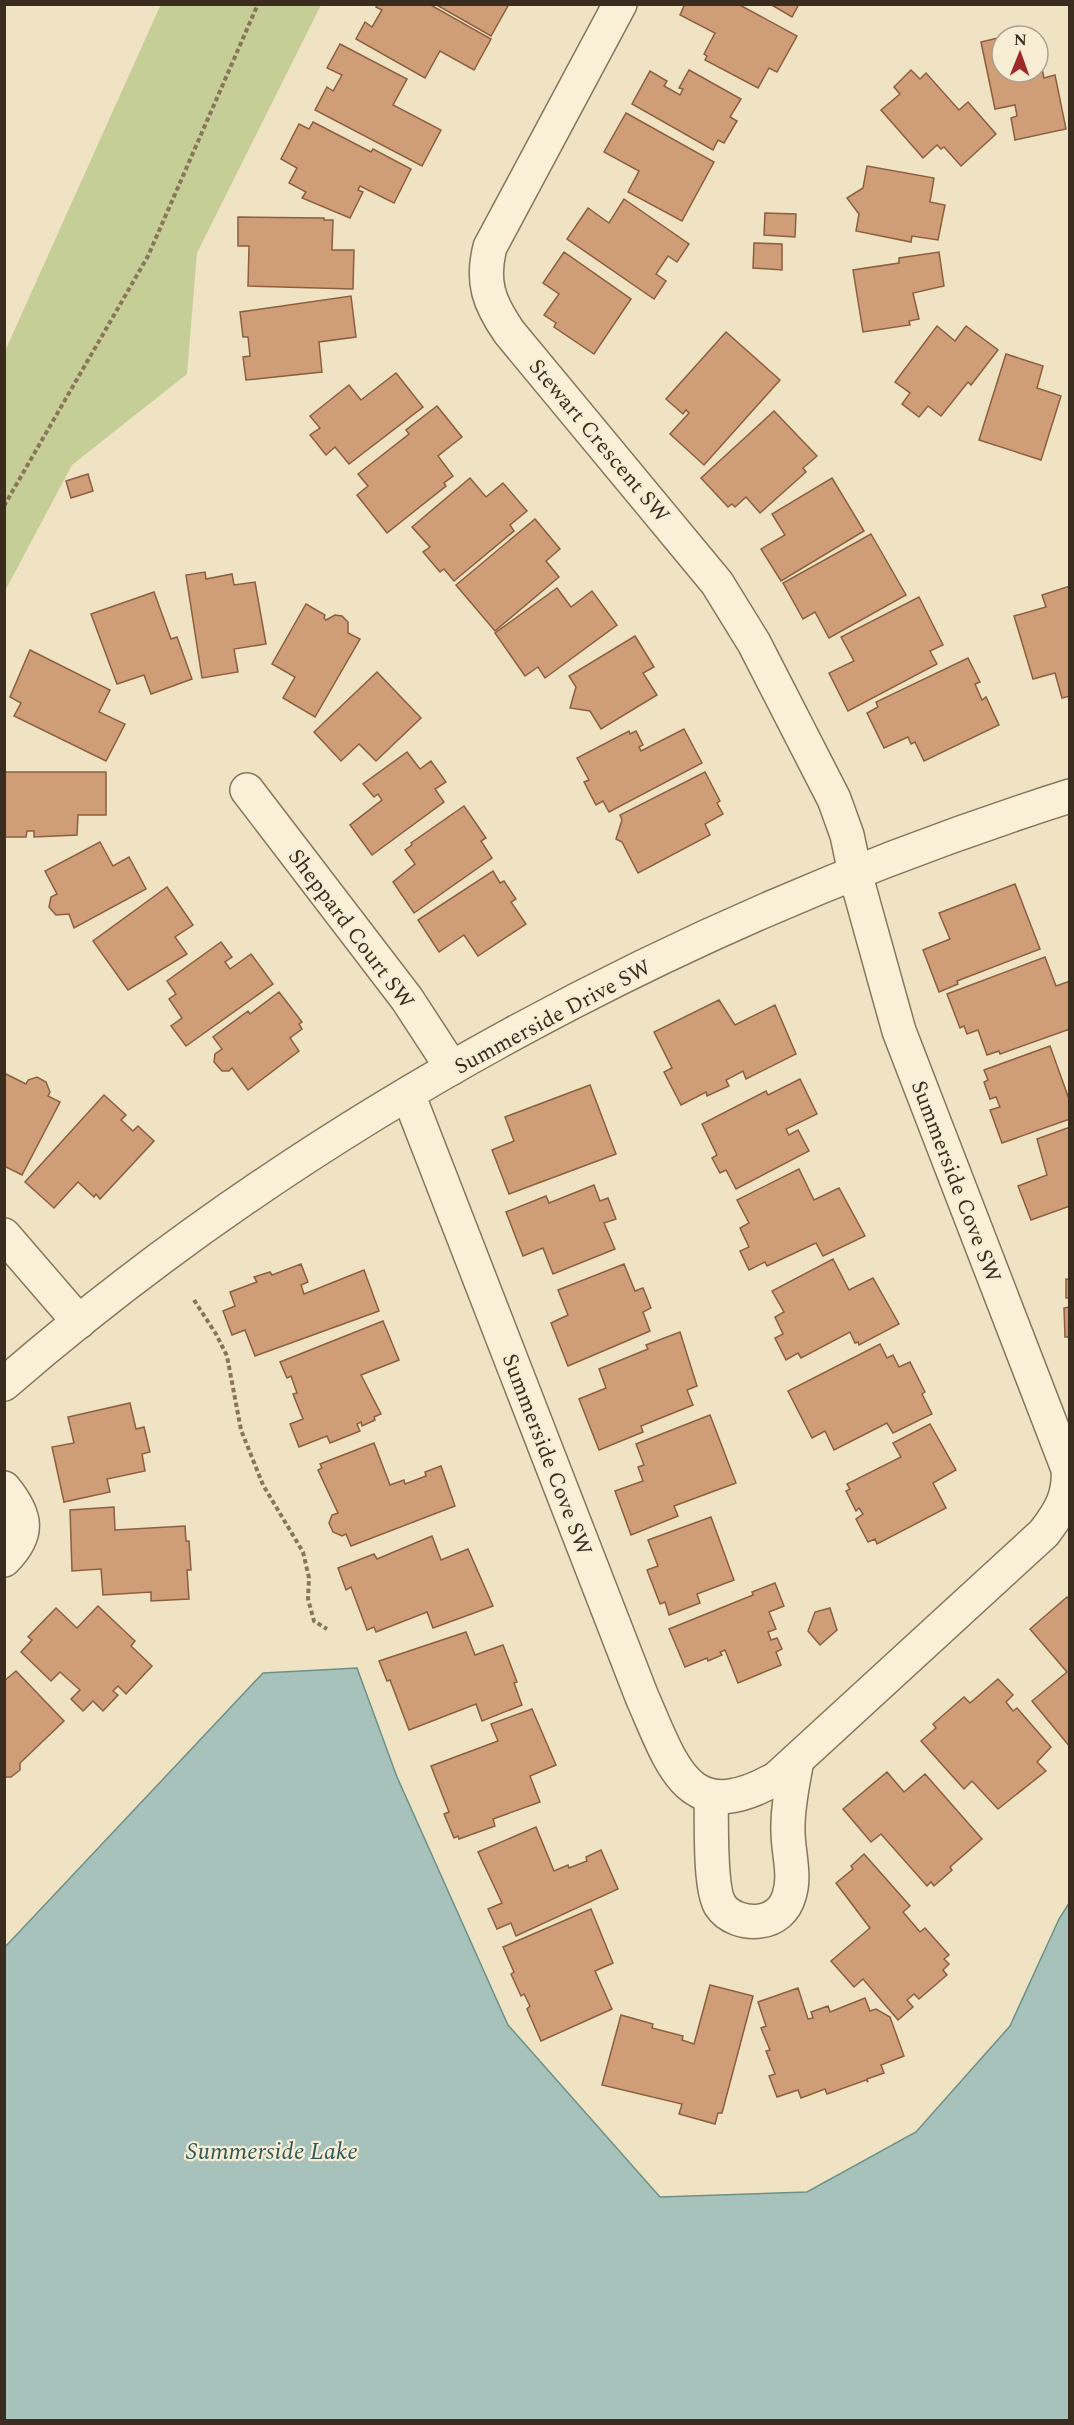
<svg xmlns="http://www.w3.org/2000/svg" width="1074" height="2425" font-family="Spectral,serif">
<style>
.green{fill:#c6ce97}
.water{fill:#a6c2bb;stroke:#6c9189;stroke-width:1.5}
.building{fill:#cf9e78;stroke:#8b5f3f;stroke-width:1.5}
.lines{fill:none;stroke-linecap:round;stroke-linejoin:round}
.minor-casing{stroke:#8b7559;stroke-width:36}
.path{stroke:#8b7559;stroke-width:4;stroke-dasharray:4.5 3;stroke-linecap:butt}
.minor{stroke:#faf0d7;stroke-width:33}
.labels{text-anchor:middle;stroke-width:4.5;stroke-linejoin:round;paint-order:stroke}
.street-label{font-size:22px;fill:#3a2c1e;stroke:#f7edd4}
.water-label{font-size:24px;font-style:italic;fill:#2d5a59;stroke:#f7edd4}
</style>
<rect width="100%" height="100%" fill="#f0e3c4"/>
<polygon class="green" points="161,4 321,5 197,253 187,374 72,465 5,591 5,351"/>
<polygon class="water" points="357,1668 397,1777 508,2025 660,2197 807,2192 916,2132 1010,2026 1059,1919 1069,1903 1069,2420 5,2420 5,1947 263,1673"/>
<g class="building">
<polygon points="377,4 429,4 491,39 474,70 440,51 425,78 356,39 365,22 372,27 382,10 376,7"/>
<polygon points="435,4 509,4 491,36"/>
<polygon points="685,4 738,4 797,36 777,72 769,68 758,88 705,60 707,56 704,54 715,33 680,15"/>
<polygon points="770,4 799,4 792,17"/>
<polygon points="1002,37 1002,72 1038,72 1038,49 1044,78 1055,75 1066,129 1015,140 1011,118 1017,116 1015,105 995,109 981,42"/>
<polygon points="340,44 407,79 393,105 441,130 422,166 315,110 327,87 333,91 342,75 327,68"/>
<polygon points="689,70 741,99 730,117 737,121 724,143 718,140 713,150 632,104 650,71 667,81 664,86 680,95 683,89 679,88"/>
<polygon points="911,70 920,79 926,73 959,110 968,102 996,134 961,166 944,147 941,149 937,145 923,158 881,110 900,94 894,87"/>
<polygon points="626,113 714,162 682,221 628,192 639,171 604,152"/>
<polygon points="313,122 371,152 373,149 411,169 394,203 360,186 358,190 363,192 350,218 302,198 306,192 289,183 297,168 281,159 299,124 309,129"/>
<polygon points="867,166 934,178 930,202 945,205 938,240 912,236 911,242 856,231 859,214 847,198 863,188"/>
<polygon points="624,199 689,244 677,262 668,256 656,274 666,281 654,299 567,239 588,208 609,223"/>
<polygon points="765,213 796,214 795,237 764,235"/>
<polygon points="238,217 324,218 324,220 333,220 332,250 354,250 353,289 248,286 249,246 238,246"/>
<polygon points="754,243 782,244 782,270 753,268"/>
<polygon points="564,252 631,299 594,354 554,327 556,323 544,315 559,294 543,283"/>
<polygon points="939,252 944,286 913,293 919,319 909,321 910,325 863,332 853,270 899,263 899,258"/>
<polygon points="351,296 356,337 319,342 322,372 246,380 243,357 250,356 248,337 243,337 240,312"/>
<polygon points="937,326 955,341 966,326 998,350 971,385 968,382 941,416 928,406 919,417 902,404 910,393 895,382"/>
<polygon points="726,332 780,380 704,465 670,434 689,413 686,410 683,414 666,399"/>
<polygon points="1006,354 1043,366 1037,388 1061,396 1041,460 979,440"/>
<polygon points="396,373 423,407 349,464 335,447 326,455 310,435 320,428 310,416 349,385 361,400"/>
<polygon points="437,406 462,437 438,456 453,476 444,483 446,486 387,533 357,495 368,486 358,474 409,434 406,430"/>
<polygon points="774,411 817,456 803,468 806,472 760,513 746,497 735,507 732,504 728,507 701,478"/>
<polygon points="88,474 93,491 71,498 66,481"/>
<polygon points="470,478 486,497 503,483 527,511 510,525 514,531 454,581 444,569 440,572 423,552 430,547 412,527"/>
<polygon points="832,478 864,531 781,581 761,549 785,535 772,514"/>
<polygon points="535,519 560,549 546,561 559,577 495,631 456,585"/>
<polygon points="871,534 906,595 829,638 815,612 803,619 783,583"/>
<polygon points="205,572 206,579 232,574 234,585 255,582 266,644 234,649 238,672 202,678 186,575"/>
<polygon points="1070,586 1070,696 1062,698 1055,673 1033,679 1014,616 1046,607 1042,595"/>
<polygon points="557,588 571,607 592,591 617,625 545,678 538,667 525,676 495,633"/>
<polygon points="154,592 171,639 177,637 192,679 151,694 144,675 117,684 91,614"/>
<polygon points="919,597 943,645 930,651 937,664 848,711 829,673 854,661 841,637"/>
<polygon points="306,604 325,615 324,618 326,620 335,615 342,616 348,622 348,633 360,639 315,717 283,698 295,677 272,664"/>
<polygon points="635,636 654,667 643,673 657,695 601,729 590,711 570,708 576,687 569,676"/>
<polygon points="30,650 110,690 99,712 125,724 106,761 14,716 21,703 10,697"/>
<polygon points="968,658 980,682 975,684 982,700 986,697 999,725 924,761 915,742 911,744 908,737 884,748 867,713 878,707 876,702"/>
<polygon points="377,672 421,718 376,761 359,744 341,761 314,732"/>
<polygon points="684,729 702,763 609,812 603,801 596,805 584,782 589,780 577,758 629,731 630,734 636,731 643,745 639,747 641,751"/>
<polygon points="407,752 420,769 431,761 446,782 435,789 444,802 372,855 350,825 382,800 378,794 374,797 363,784"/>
<polygon points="4,772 106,772 106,815 78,815 77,835 34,837 34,831 27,831 26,837 4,837"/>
<polygon points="705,772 720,801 717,803 723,814 705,824 710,835 638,873 622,842 616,839 622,820 620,815"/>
<polygon points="464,806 486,838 481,841 492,858 414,913 393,882 415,864 405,850 412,845 411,843"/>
<polygon points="100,842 113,866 129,857 146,889 74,928 69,914 56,915 49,907 51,897 57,894 45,871"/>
<polygon points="493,871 500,883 504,881 516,899 511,902 526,924 478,956 464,935 439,952 418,920"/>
<polygon points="1015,884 1040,949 957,981 958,984 939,992 923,950 950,939 939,913"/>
<polygon points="167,887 193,925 175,937 187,954 128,990 93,941"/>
<polygon points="221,942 232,957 225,962 230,969 251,954 273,984 186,1046 171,1026 182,1018 169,999 176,994 167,981"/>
<polygon points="1045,957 1056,986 1070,981 1070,1029 1000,1054 999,1051 987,1055 978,1030 967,1034 964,1026 960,1028 947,994"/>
<polygon points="279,992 302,1022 299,1024 302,1029 290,1038 299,1051 248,1090 232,1068 229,1071 222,1071 214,1062 215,1054 222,1049 213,1037 248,1011 250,1014"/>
<polygon points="719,1000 735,1025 775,1005 796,1054 746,1079 743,1071 726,1080 729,1086 707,1096 706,1092 681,1105 664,1072 672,1068 654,1032"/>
<polygon points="1050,1046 1070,1102 1070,1119 1002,1143 990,1110 1000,1107 996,1097 990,1099 984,1082 988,1080 984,1070"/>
<polygon points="4,1073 26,1084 28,1080 37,1077 46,1082 50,1092 48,1096 60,1102 22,1175 4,1166"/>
<polygon points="800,1079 817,1114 786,1129 789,1135 798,1130 809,1151 736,1189 726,1170 720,1173 712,1158 717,1155 702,1124 766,1091 768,1095"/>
<polygon points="590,1085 616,1154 509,1194 492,1150 514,1141 505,1117"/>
<polygon points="104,1095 126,1115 121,1120 133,1131 138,1126 154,1141 100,1199 96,1194 94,1197 78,1182 54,1208 25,1182"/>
<polygon points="1070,1127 1070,1206 1031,1220 1018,1186 1047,1175 1037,1139"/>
<polygon points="799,1169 814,1200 839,1188 865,1236 823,1256 816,1243 767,1266 765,1262 749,1270 740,1251 749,1247 740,1228 749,1223 737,1200"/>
<polygon points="594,1185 600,1201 608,1198 616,1219 604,1223 615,1249 553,1274 543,1248 523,1256 506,1212 546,1196 549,1203"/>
<polygon points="833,1259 849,1290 873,1278 899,1324 859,1345 858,1342 855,1343 850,1332 801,1358 798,1353 786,1360 775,1338 783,1334 775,1317 784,1312 772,1291"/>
<polygon points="301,1264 308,1282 301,1285 304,1294 364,1270 379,1311 255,1356 245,1330 232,1335 223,1311 235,1306 230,1292 257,1282 254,1277 270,1272 272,1275"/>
<polygon points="624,1264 635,1291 643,1288 651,1308 643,1312 650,1331 568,1366 551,1323 568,1315 558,1290"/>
<polygon points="1066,1279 1070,1280 1070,1337 1065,1337 1064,1308 1069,1307 1069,1298 1066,1298"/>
<polygon points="383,1321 399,1360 361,1375 381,1414 374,1417 375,1420 362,1426 361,1422 357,1424 360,1431 330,1443 327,1436 299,1447 290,1424 303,1419 293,1394 297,1393 291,1376 287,1378 280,1362"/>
<polygon points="680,1332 697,1386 687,1390 693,1405 641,1426 643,1432 599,1450 579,1399 606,1388 599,1369 648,1349 646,1345"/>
<polygon points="880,1344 887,1358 893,1355 899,1367 910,1362 925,1392 922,1394 932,1414 893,1433 887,1423 834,1450 825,1431 812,1438 788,1391"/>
<polygon points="130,1403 136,1429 144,1427 150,1452 142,1454 145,1471 107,1479 110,1492 64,1502 52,1447 74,1443 68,1417"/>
<polygon points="710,1415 736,1483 674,1506 678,1516 631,1535 615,1491 643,1481 638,1467 644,1465 636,1444"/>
<polygon points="930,1424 956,1470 933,1483 946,1508 877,1544 875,1539 868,1542 856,1519 863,1514 859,1508 856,1511 846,1491 850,1489 847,1484 901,1457 893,1443"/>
<polygon points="374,1443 390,1485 404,1480 405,1484 426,1476 425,1472 441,1466 455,1506 351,1546 346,1534 342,1536 333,1532 329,1523 332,1515 338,1513 318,1470 322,1468 320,1464"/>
<polygon points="114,1507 115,1530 185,1526 186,1541 189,1541 191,1570 187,1570 189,1599 151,1601 151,1592 103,1595 101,1569 72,1571 70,1510"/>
<polygon points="711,1517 734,1580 697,1594 700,1603 669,1615 665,1602 660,1604 647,1570 658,1566 648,1540"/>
<polygon points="432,1536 441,1560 468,1549 493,1606 433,1628 427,1612 376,1632 374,1627 367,1630 351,1587 346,1590 338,1568 374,1554 377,1559"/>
<polygon points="775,1583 784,1606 769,1612 776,1629 768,1632 771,1640 777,1638 782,1649 776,1652 781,1665 738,1683 725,1650 720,1652 722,1655 708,1661 707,1658 685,1667 669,1629 753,1595 752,1592"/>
<polygon points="1067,1597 1070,1600 1070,1747 1032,1701 1067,1672 1030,1629"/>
<polygon points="98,1606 135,1641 131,1646 152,1666 126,1694 118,1686 113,1691 118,1695 103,1711 93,1701 83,1711 71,1699 80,1690 60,1672 51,1681 21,1652 32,1640 28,1637 56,1608 77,1628"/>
<polygon points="830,1608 837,1630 820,1645 808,1631 815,1612"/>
<polygon points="466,1632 475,1655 503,1645 517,1682 514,1683 522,1705 482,1721 476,1704 409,1730 390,1680 387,1681 379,1661"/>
<polygon points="16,1671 64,1721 20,1763 20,1770 11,1777 4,1777 4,1681"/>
<polygon points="998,1679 1013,1695 1006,1702 1013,1711 1017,1708 1051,1747 1037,1762 1046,1771 998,1809 972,1781 964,1789 921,1741 936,1728 933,1724 964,1697 970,1703"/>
<polygon points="532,1709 556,1765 530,1776 540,1802 493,1819 495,1826 459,1839 458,1836 454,1838 444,1814 449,1812 431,1766 498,1741 491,1724"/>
<polygon points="887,1772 904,1792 925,1774 982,1839 950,1867 952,1870 934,1886 931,1882 927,1886 881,1834 871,1842 843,1809"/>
<polygon points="536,1827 554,1871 568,1865 569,1868 587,1861 586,1857 601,1850 618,1889 516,1936 511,1923 497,1929 488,1909 502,1903 478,1852"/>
<polygon points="864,1854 910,1906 903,1912 920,1932 925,1928 949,1955 944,1959 949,1964 943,1970 947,1975 919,1999 914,1994 907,2000 913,2007 898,2020 863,1979 854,1987 831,1961 870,1928 836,1883 853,1869 851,1866"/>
<polygon points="591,1909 613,1963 595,1971 612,2009 541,2041 527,2009 530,2006 524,1994 521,1996 511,1974 514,1972 503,1947"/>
<polygon points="710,1985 753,1996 722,2113 718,2113 715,2124 679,2114 682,2104 602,2085 621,2015 653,2024 652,2028 683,2036 682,2040 694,2044"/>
<polygon points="798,1988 808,2019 813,2018 811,2012 828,2006 830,2012 865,1998 870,2011 876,2009 890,2017 904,2056 881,2065 884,2073 867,2079 868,2082 866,2080 827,2094 825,2089 801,2098 798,2090 777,2097 769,2076 775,2074 766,2051 770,2050 761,2028 766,2026 758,2002"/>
</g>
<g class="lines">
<g class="minor-casing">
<g id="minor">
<polyline points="247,790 407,999 452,1068"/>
<path d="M 408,1094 L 642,1697 C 673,1767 688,1829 777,1778 L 1044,1533 C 1060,1512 1070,1496 1068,1469 L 899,1031 L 855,873 L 847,835 L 834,799 L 754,643 L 717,583 L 509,332 C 489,303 481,282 490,247 L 620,4"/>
<polyline points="4,1235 79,1322"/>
<path d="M 4,1384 C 307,1121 688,917 1070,796"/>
<path d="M 4,1488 C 27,1516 30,1534 4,1560"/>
<path d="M 711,1796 C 712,1820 709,1887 720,1905 C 728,1918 746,1923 760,1921 C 775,1919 785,1910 789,1896 C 796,1876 788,1852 788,1832 C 787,1808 793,1783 797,1760"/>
</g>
</g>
<g class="path">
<polyline points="4,506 148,256 258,4"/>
<polyline points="194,1300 216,1334 227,1356 241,1430 263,1485 303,1552 309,1578 308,1599 314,1621 327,1629"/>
</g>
<use href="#minor" class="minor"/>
</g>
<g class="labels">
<g class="street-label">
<text transform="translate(600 440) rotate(50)" y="8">Stewart Crescent SW</text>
<text transform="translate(352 928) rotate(53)" y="8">Sheppard Court SW</text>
<text transform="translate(552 1016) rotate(-28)" y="8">Summerside Drive SW</text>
<text transform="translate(957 1181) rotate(69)" y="8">Summerside Cove SW</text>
<text transform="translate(548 1454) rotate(69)" y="8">Summerside Cove SW</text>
</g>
<g class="water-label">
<text x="272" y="2159">Summerside Lake</text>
</g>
</g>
<rect width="1074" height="2425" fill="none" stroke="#3a2c1e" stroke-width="12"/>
<g transform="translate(1020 54) rotate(1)"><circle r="28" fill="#f7edd4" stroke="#aba08b" stroke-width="1.5"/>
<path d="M0-4.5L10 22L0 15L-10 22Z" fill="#9c2a28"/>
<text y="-9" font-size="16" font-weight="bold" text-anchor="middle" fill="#3a2c1e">N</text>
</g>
</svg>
